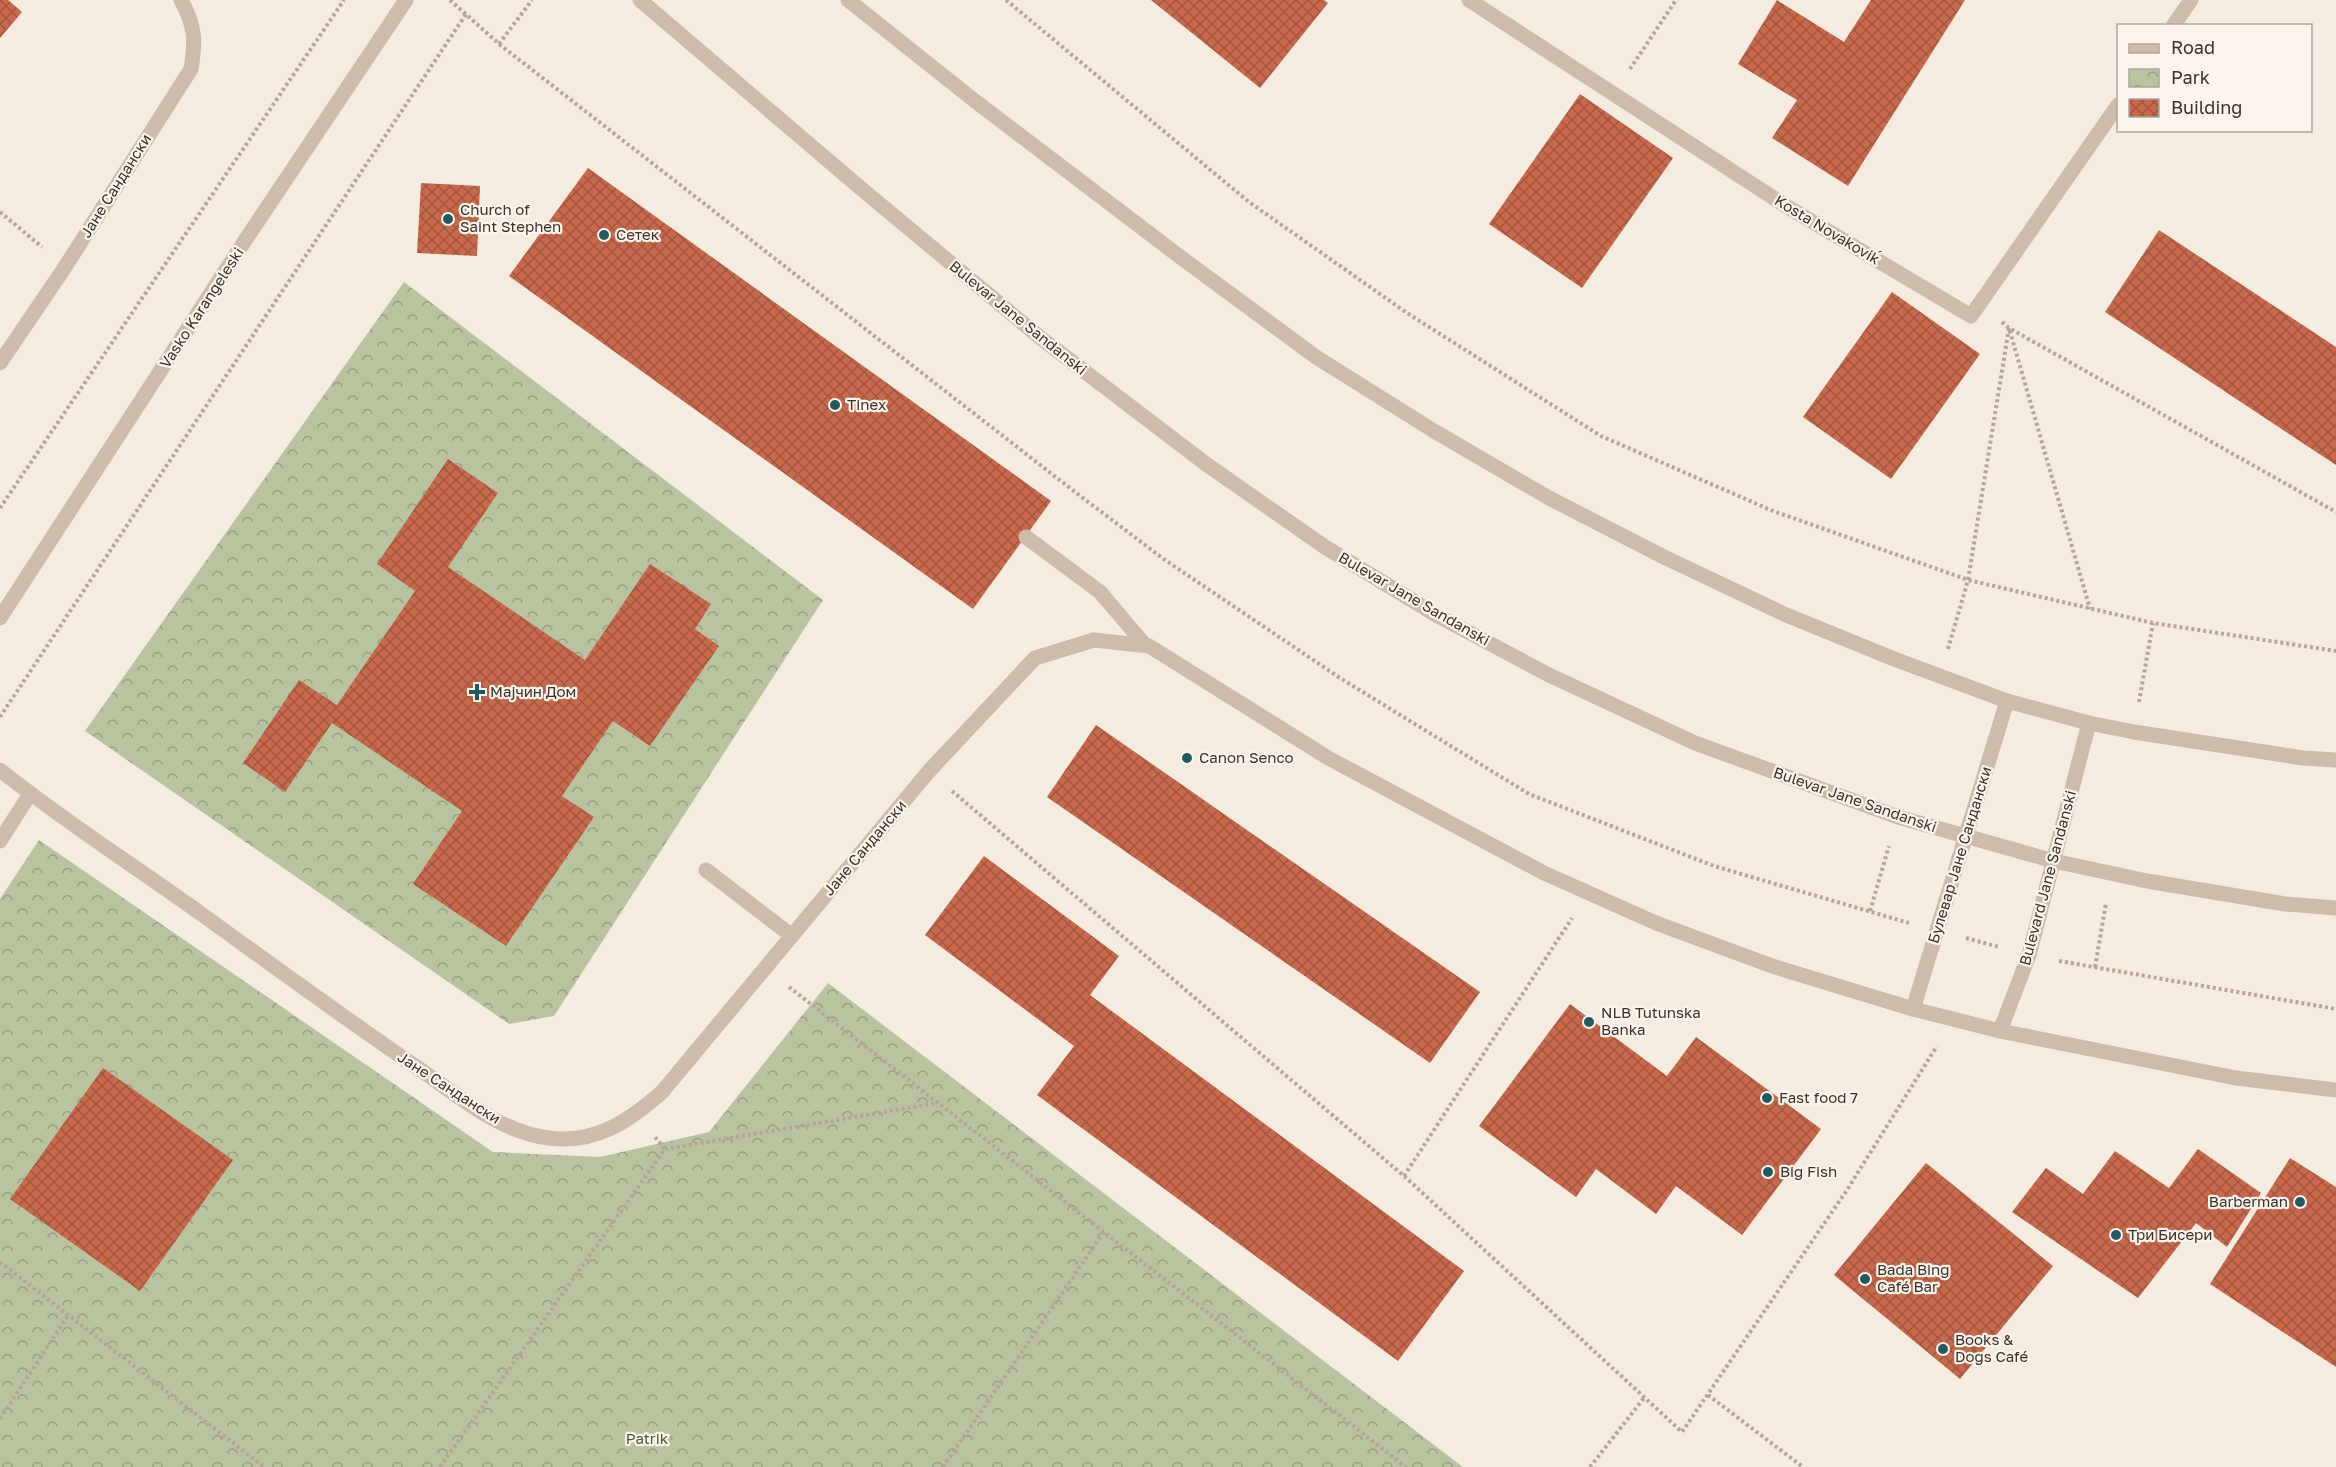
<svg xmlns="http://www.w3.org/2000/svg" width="2336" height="1467" font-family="'Golos Text',sans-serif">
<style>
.park{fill:url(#park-crowns)}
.building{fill:url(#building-cross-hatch)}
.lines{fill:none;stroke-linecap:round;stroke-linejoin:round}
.path{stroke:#b9a596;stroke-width:4;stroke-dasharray:3 3;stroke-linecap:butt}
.minor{stroke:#cdbbac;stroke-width:15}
.poi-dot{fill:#1f5a5e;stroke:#fbf5ee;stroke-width:2}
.labels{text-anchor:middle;stroke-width:4.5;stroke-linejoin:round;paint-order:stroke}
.street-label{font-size:15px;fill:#3b302b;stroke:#fbf5ee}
.poi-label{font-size:15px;fill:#3b302b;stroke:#fbf5ee;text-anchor:start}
.park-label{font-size:15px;fill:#4a5a2e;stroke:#fbf5ee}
</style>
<defs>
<pattern id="park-crowns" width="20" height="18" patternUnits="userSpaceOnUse" patternTransform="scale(1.5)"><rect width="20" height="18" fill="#b8c4a0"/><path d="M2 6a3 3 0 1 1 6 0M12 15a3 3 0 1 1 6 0" fill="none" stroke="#97a083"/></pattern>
<pattern id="building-cross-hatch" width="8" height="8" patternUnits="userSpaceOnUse" patternTransform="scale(1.5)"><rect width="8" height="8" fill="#c8694b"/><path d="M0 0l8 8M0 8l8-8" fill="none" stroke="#a4573f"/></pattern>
</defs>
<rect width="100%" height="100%" fill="#f4ebe1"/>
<g class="park">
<polygon points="404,282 823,600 554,1016 509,1024 85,731"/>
<polygon points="39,840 493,1152 600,1157 709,1132 828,983 1463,1467 0,1467 0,899"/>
</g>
<g class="building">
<polygon points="0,0 8,0 22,12 0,38"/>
<polygon points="1151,0 1324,0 1328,3 1260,88"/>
<polygon points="1777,0 1844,42 1871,0 1965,0 1848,186 1772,138 1797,100 1738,64"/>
<polygon points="1580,94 1673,158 1582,288 1489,224"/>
<polygon points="588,168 1051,501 973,609 509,276"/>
<polygon points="421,183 480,186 477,256 417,253"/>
<polygon points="2159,230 2336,347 2336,465 2105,312"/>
<polygon points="1892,292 1980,354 1891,479 1803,417"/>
<polygon points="448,459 498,493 448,567 585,660 650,564 711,604 695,629 719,646 650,746 613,721 562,796 594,817 506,946 413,884 462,811 332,723 285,792 243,763 299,680 337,705 415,591 377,564"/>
<polygon points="1096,725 1480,992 1430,1063 1047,797"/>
<polygon points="984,856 1119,956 1090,995 1464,1271 1398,1361 1037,1095 1074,1046 925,935"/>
<polygon points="1570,1004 1667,1076 1696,1037 1821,1129 1742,1235 1676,1186 1656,1214 1596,1169 1576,1197 1479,1126"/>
<polygon points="103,1068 233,1160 140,1291 10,1199"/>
<polygon points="2198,1149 2261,1193 2227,1247 2196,1223 2138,1298 2012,1212 2046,1168 2083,1194 2115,1151 2169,1188"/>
<polygon points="2290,1158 2336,1187 2336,1367 2210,1284"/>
<polygon points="1926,1163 2053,1266 1960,1379 1834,1275"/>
</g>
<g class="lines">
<g class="path">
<polyline points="450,0 499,44 1075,492 1165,560 1340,678 1529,794 1714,866 1909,923"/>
<polyline points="1006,0 1249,202 1407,313 1601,436 1773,511 1968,580 2153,623 2336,651"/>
<polyline points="499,44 532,0"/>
<polyline points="1630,69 1676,0"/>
<polyline points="0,212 42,247"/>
<polyline points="2002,322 2009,328 2090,609"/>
<polyline points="0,508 344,0"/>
<polyline points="1948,649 1968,580 2009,328 2336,512"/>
<polyline points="2139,702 2153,623"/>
<polyline points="0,717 466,14"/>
<polyline points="952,791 1404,1176 1682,1432 1847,1190 1937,1046"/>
<polyline points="1870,911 1889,846"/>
<polyline points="1966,938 1999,947"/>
<polyline points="2059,961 2336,1009"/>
<polyline points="2095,967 2106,903"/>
<polyline points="789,987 1406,1467"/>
<polyline points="665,1149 937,1103"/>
<polyline points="1404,1176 1572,918"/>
<polyline points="0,1262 264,1467"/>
<polyline points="1708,1395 1803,1467"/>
<polyline points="0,1419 68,1315"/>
<polyline points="440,1467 665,1149 654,1136"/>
<polyline points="943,1467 1104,1232"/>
<polyline points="1590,1467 1644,1398"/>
</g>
<g class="minor">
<polyline points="640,0 864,191 1042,339 1206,464 1325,547 1438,616 1549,675 1695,743 1898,817 2054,861 2147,881 2285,904 2336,908"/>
<polyline points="848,0 975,101 1179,256 1316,357 1434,431 1549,498 1664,557 1784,614 1894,659 2007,701 2089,723 2134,732 2303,758 2336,760"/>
<polyline points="1469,0 1786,206 1971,316 2118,105"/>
<polyline points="2173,26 2191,0"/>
<path d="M 0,363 L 65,267 L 191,69 C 196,40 195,26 181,0"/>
<polyline points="1026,537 1100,592 1145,645"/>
<polyline points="0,618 246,239 406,0"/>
<path d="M 0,770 C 64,821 133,865 200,913 C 272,965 344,1018 418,1068 C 459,1096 499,1132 549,1138 C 596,1144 629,1121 662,1092 L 929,771 L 1035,658 L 1094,640 L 1149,646 L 1330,759 L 1544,873 L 1656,923 L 1772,966 L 1913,1009 L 2000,1031 L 2236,1078 L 2336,1090"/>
<polyline points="0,841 30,794"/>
<polyline points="706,870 792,936"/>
<polyline points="1913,1009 2007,701"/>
<polyline points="2000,1031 2029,955 2089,723"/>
</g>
</g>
<g class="poi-dot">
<circle cx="448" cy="219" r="6"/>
<circle cx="604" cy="235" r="6"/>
<circle cx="835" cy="405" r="6"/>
<path d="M474 683h6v6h6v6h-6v6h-6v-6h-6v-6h6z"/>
<circle cx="1187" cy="758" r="6"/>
<circle cx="1589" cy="1022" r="6"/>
<circle cx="1767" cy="1098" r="6"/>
<circle cx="1768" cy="1172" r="6"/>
<circle cx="2300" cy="1202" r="6"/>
<circle cx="2116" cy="1235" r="6"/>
<circle cx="1865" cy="1279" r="6"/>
<circle cx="1943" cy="1349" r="6"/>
</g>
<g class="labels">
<g class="street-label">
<text transform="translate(116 186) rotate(-58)" y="5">Јане Сандански</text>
<text transform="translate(1827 230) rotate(31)" y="5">Kosta Novakoviḱ</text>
<text transform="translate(202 308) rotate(-57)" y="5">Vasko Karangeleski</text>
<text transform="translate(1018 318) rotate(39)" y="5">Bulevar Jane Sandanski</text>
<text transform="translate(1414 599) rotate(30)" y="5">Bulevar Jane Sandanski</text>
<text transform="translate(1855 800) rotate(19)" y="5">Bulevar Jane Sandanski</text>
<text transform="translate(865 848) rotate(-50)" y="5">Јане Сандански</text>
<text transform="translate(1960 855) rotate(-73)" y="5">Булевар Јане Сандански</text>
<text transform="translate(2048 878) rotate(-75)" y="5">Bulevard Jane Sandanski</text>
<text transform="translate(449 1088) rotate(33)" y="5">Јане Сандански</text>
</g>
<g class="poi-label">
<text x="460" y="215">Church of<tspan x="460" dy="17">Saint Stephen</tspan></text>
<text x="616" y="240">Сетек</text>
<text x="847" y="410">Tinex</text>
<text x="490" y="697">Мајчин Дом</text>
<text x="1199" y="763">Canon Senco</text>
<text x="1601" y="1018">NLB Tutunska<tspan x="1601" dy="17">Banka</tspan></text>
<text x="1779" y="1103">Fast food 7</text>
<text x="1780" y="1177">Big Fish</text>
<text x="2288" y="1207" text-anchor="end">Barberman</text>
<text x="2128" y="1240">Три Бисери</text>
<text x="1877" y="1275">Bada Bing<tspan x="1877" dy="17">Café Bar</tspan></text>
<text x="1955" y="1345">Books &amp;<tspan x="1955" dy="17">Dogs Café</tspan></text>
</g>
<g class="park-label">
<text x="647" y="1444">Patrik</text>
</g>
</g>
<rect x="2117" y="24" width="195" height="108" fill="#fbf5ee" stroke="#aea6a0" stroke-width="1.5"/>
<rect x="2129" y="44" width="30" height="9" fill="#cdbbac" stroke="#aea6a0" stroke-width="1.5"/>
<text x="2171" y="54" font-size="18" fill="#3b302b">Road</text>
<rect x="2129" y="69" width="30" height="18" fill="url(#park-crowns)" stroke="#aea6a0" stroke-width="1.5"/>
<text x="2171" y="84" font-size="18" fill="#3b302b">Park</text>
<rect x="2129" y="99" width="30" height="18" fill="url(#building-cross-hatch)" stroke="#aea6a0" stroke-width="1.5"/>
<text x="2171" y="114" font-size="18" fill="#3b302b">Building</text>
</svg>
